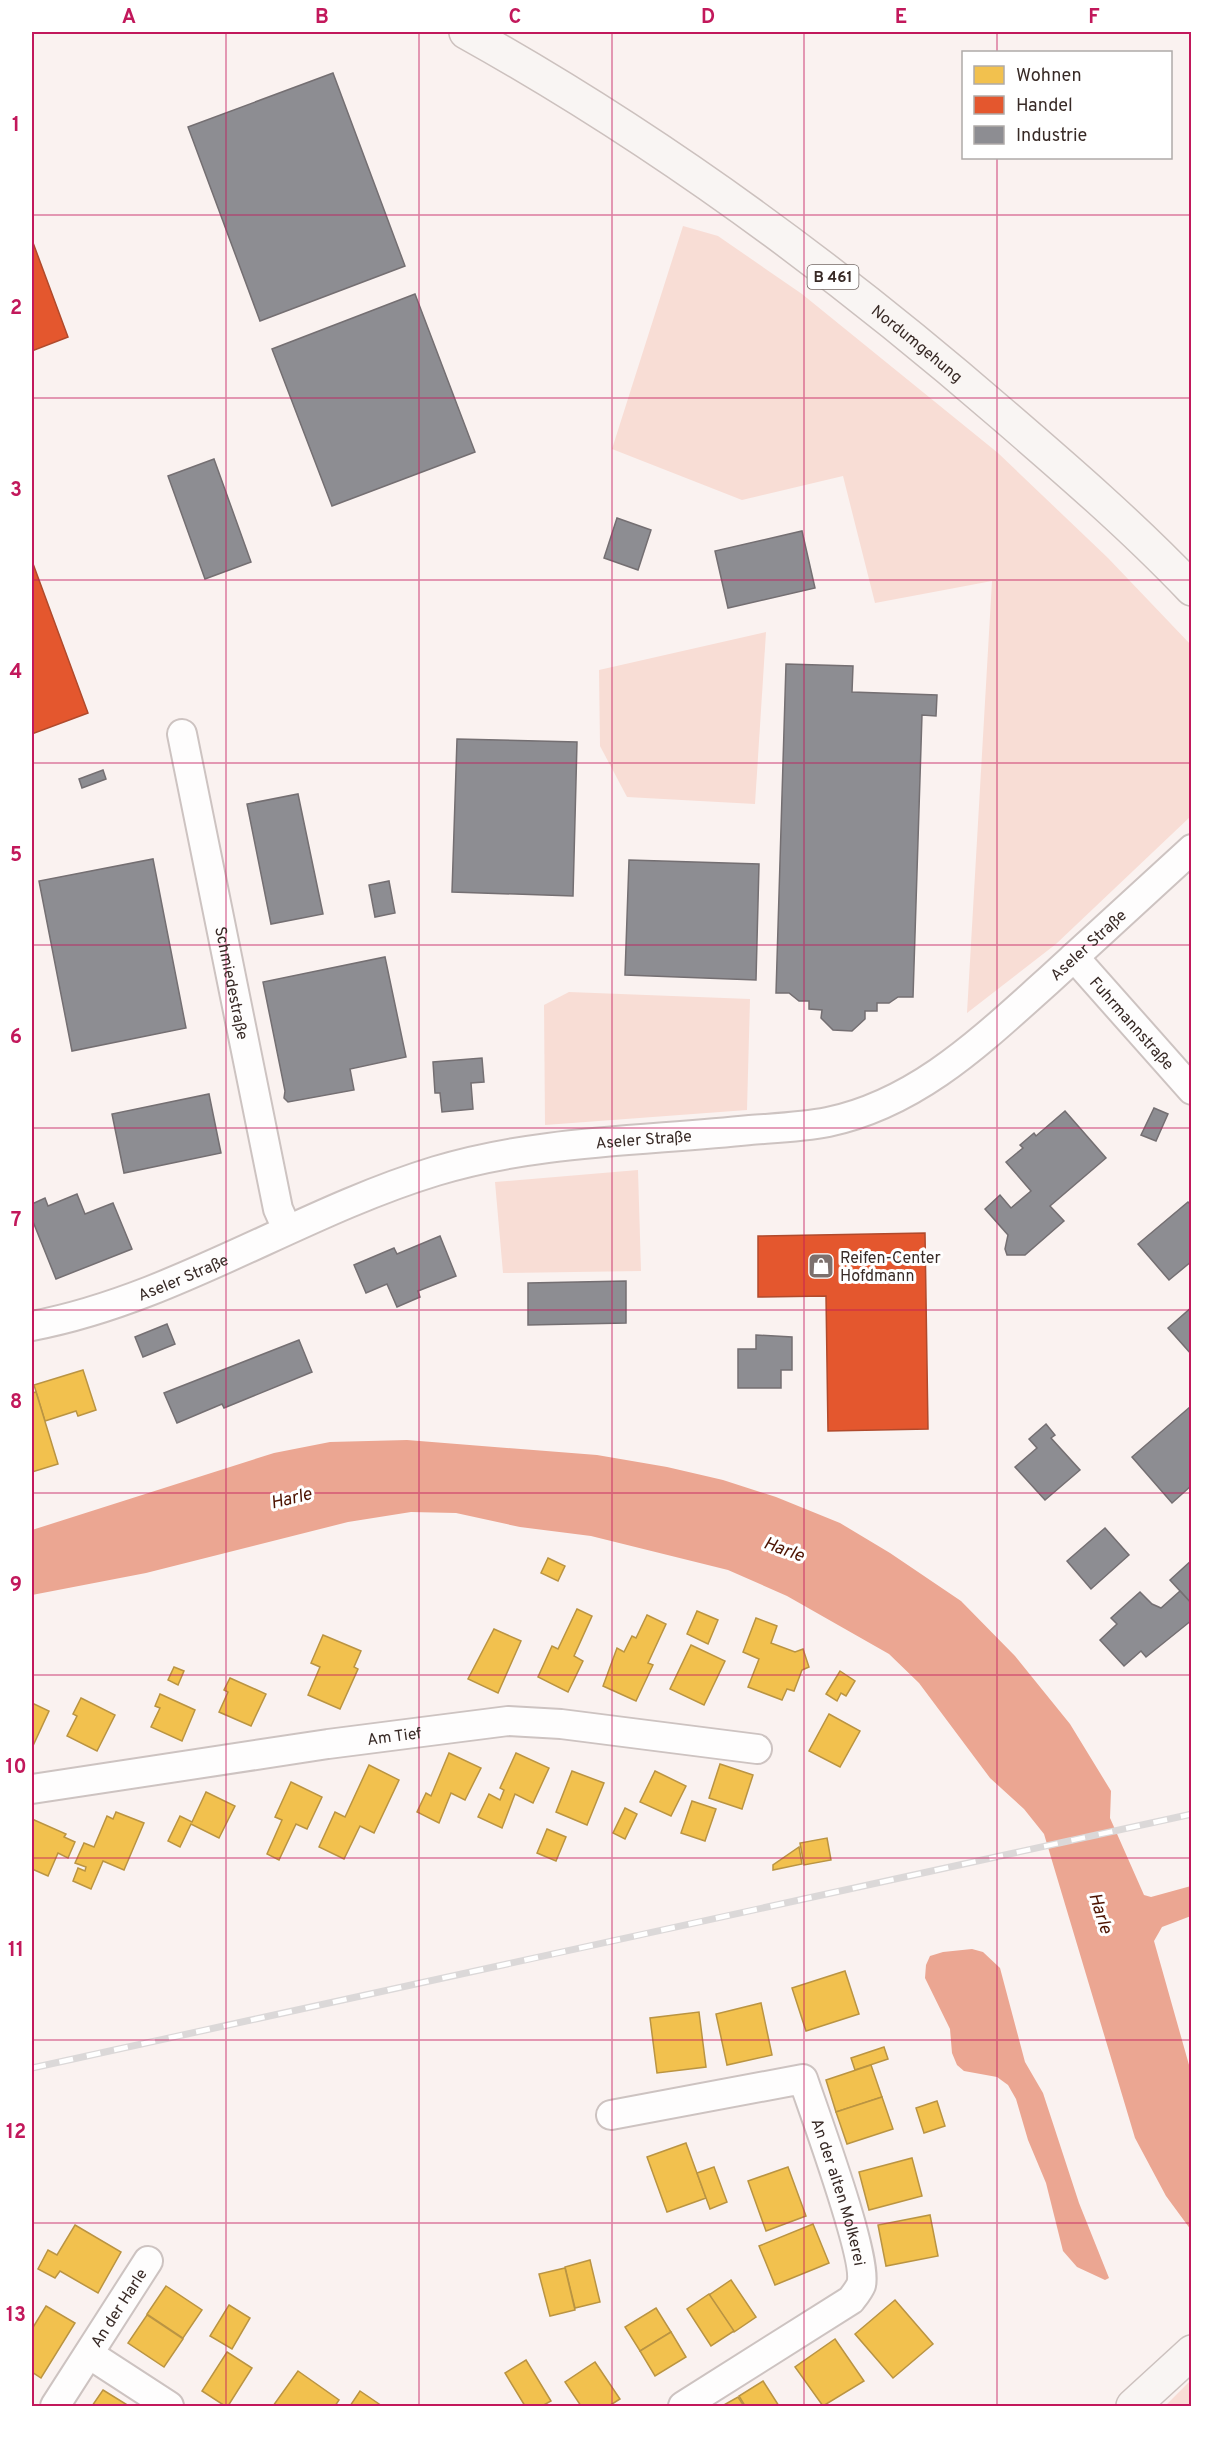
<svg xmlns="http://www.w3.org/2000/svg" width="1223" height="2438" font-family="Overpass,sans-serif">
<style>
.green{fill:#f8ddd5}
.water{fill:#eba692}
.homes{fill:#f2c14e;stroke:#ba9442;stroke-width:1.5}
.shops{fill:#e4572e;stroke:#b04a2c;stroke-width:1.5}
.industry{fill:#8d8d92;stroke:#746f72;stroke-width:1.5}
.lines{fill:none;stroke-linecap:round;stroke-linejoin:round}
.minor-casing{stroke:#cdc3c1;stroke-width:32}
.primary-casing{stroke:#ccc1be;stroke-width:36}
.minor{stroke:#fefdfd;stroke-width:28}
.primary{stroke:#f9f5f3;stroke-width:33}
.rail-casing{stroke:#dbd8d8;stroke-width:7}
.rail{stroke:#fff;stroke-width:4.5;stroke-dasharray:14;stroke-linecap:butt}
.grid{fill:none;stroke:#c2185b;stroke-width:1.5;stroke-opacity:0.55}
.labels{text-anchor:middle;stroke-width:6;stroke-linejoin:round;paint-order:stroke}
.shield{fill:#fff;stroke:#746a67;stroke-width:1.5}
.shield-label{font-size:15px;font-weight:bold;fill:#382a26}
.street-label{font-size:16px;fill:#382a26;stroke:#fff}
.poi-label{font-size:16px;fill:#382a26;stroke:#fff;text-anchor:start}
.water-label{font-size:18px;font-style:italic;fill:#4d1301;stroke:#fff}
.neatline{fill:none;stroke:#c2185b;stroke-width:2}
.grid-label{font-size:20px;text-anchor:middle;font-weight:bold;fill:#c2185b}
</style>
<rect width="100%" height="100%" fill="#faf2f0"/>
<g class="green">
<polygon points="683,226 718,236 802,294 998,453 1108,558 1191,645 1191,816 1056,944 967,1013 992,581 875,603 843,476 742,500 612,449"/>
<polygon points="766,632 755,804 627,797 600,746 599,670"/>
<polygon points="569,992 750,999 747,1110 545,1125 544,1005"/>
<polygon points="638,1170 641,1271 503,1273 495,1182"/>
<polygon points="1191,2380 1191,2406 1165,2406"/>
</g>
<g class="water">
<polygon points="407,1440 597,1455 667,1467 723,1480 776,1497 840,1523 890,1553 961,1601 1015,1656 1070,1724 1111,1791 1110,1818 1144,1895 1151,1897 1191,1886 1191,1916 1162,1927 1154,1941 1191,2072 1191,2230 1166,2196 1135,2138 1044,1834 1024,1809 990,1778 919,1683 889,1654 787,1596 728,1570 591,1536 520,1527 456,1513 411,1512 348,1522 146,1573 32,1595 32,1530 274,1453 330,1442"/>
<polygon points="972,1949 983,1952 1000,1968 1025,2062 1043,2093 1079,2203 1109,2278 1105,2280 1077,2267 1063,2251 1046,2183 1028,2140 1016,2099 1008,2085 997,2077 964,2071 957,2065 952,2053 950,2029 925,1978 926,1965 930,1956 943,1952"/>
</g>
<g class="homes">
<polygon points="83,1370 96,1410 78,1416 76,1411 45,1421 34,1385"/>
<polygon points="36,1392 58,1464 32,1472 32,1393"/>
<polygon points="548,1558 565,1566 558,1581 541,1573"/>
<polygon points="577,1609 592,1616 574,1656 583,1661 568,1692 538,1677 552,1646 558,1649"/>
<polygon points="697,1611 718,1620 708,1644 687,1634"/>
<polygon points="647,1615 666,1624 648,1663 653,1665 636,1701 603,1686 617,1648 624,1652 632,1636 636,1638"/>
<polygon points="756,1618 777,1626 771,1643 795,1652 803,1649 809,1667 802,1670 794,1691 787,1689 782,1700 748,1687 759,1659 743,1652"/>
<polygon points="494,1629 521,1641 498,1693 468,1679"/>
<polygon points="323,1635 361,1651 354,1667 358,1669 340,1709 308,1695 320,1667 311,1663"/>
<polygon points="691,1645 725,1661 704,1705 670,1689"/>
<polygon points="174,1667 184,1671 178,1685 168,1680"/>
<polygon points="840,1671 855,1681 846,1696 841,1693 837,1701 826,1694"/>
<polygon points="230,1678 266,1694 251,1726 219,1712 228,1692 224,1690"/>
<polygon points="160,1694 195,1710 182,1741 151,1727 160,1708 155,1706"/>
<polygon points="81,1698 115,1715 97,1751 67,1736 77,1716 73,1714"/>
<polygon points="32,1703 49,1711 32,1748"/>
<polygon points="829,1714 860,1731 840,1767 809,1751"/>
<polygon points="449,1753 481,1768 465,1800 451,1793 439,1823 417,1812 426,1793 431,1796"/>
<polygon points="516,1753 549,1768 533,1803 515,1794 502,1828 478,1817 489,1794 500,1800 504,1790 500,1788"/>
<polygon points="720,1764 753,1775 742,1809 709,1798"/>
<polygon points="369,1765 399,1780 374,1833 360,1826 344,1859 319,1847 335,1812 345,1817"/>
<polygon points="572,1771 604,1783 587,1825 556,1812"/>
<polygon points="655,1771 686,1786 671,1816 640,1802"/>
<polygon points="291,1782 322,1797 307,1829 296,1824 279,1860 267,1854 282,1820 275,1817"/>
<polygon points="206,1792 235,1806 219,1838 191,1824 180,1847 168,1841 180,1816 192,1822"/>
<polygon points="692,1801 716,1809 705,1841 681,1833"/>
<polygon points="625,1808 637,1814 625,1839 613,1833"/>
<polygon points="116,1812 144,1823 124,1870 103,1861 91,1889 73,1881 78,1868 85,1871 86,1867 75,1863 84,1843 94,1847 107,1816 113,1819"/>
<polygon points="32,1819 66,1834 64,1837 75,1842 68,1858 58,1853 48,1876 32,1869"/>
<polygon points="547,1829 566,1837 556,1861 537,1853"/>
<polygon points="827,1838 831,1860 804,1865 800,1843"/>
<polygon points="799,1847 802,1864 773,1870 773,1865"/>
<polygon points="845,1971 859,2014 806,2031 792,1988"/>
<polygon points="761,2003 772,2055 727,2065 716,2014"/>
<polygon points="699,2012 706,2067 657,2073 650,2018"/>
<polygon points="884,2047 888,2059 855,2070 851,2058"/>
<polygon points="871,2065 882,2097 836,2112 826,2080"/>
<polygon points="882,2097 893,2129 847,2144 836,2112"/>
<polygon points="937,2101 945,2126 924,2133 916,2108"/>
<polygon points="686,2143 706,2198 667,2212 647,2157"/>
<polygon points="912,2158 922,2196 869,2210 859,2172"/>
<polygon points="714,2167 727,2202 710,2209 697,2173"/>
<polygon points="788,2167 806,2216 766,2231 748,2181"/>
<polygon points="930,2215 938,2256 886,2266 878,2225"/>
<polygon points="813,2224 829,2263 775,2285 759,2246"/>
<polygon points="75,2225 121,2252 98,2293 60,2271 55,2278 38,2269 48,2250 57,2255"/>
<polygon points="590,2260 600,2302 575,2308 565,2267"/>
<polygon points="565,2268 575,2310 550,2316 539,2274"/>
<polygon points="731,2280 756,2317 734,2332 709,2295"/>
<polygon points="166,2286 202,2310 183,2338 147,2314"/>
<polygon points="709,2294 734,2331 711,2346 687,2309"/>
<polygon points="895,2300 933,2344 893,2378 855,2334"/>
<polygon points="229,2305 250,2318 232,2349 210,2336"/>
<polygon points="46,2306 75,2323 41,2378 32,2372 32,2329"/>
<polygon points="656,2308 671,2332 640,2351 625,2327"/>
<polygon points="147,2315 183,2339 164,2367 128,2343"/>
<polygon points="671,2332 686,2357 655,2376 640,2351"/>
<polygon points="835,2339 864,2381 823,2406 795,2367"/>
<polygon points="227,2352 252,2368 228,2406 225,2406 202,2391"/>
<polygon points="526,2360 551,2401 542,2406 525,2406 505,2373"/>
<polygon points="595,2362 620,2399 609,2406 581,2406 565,2382"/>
<polygon points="298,2371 339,2400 335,2406 273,2406"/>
<polygon points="763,2381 779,2406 745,2406 739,2396"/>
<polygon points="103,2390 129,2406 92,2406"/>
<polygon points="360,2391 382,2406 350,2406"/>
<polygon points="738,2397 744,2406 722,2406"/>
</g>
<g class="shops">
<polygon points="32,240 68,337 32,351"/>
<polygon points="32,561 88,713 32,734"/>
<polygon points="925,1233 928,1429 828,1431 826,1296 758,1297 758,1236"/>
</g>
<g class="industry">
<polygon points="333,73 405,266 260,321 188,127"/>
<polygon points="415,294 475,452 332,506 272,349"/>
<polygon points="214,459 251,562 205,579 168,476"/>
<polygon points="617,518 651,530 638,570 604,558"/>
<polygon points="802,531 815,588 728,608 715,551"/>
<polygon points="786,664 853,666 852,692 937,695 936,716 922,715 913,997 898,997 889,1003 877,1003 877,1011 865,1011 865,1019 852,1031 833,1030 821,1018 822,1010 809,1009 809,1001 799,1001 789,993 776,993"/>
<polygon points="457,739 577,742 573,896 452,892"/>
<polygon points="103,770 106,779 82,788 79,779"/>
<polygon points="298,794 323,914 271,924 247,804"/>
<polygon points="153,859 186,1028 72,1051 39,881"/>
<polygon points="629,860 759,864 756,980 625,975"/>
<polygon points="389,881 395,913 375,917 369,885"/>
<polygon points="385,957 406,1057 350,1069 354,1090 288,1102 284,1098 285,1091 263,982"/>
<polygon points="482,1058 484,1082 471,1083 473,1109 442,1112 440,1093 435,1093 433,1062"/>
<polygon points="209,1094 221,1153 124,1173 112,1114"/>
<polygon points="1154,1108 1168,1114 1156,1141 1141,1135"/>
<polygon points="1065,1111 1106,1158 1050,1206 1064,1221 1025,1255 1007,1255 1005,1249 1008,1235 985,1209 1000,1195 1011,1208 1031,1191 1006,1162 1023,1148 1020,1145 1034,1133 1036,1136"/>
<polygon points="77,1194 85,1214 113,1203 132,1249 56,1279 32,1219 32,1204 45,1198 48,1206"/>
<polygon points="1188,1202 1192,1206 1192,1261 1169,1280 1138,1244"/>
<polygon points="440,1236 456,1276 418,1291 420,1297 397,1307 387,1284 366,1293 354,1265 394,1248 397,1254"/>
<polygon points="626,1281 626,1323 528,1325 528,1283"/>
<polygon points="1192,1307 1192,1355 1168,1328"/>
<polygon points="167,1324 175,1344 143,1357 135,1337"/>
<polygon points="756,1335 792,1337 792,1370 781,1370 781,1388 738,1388 738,1349 756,1349"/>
<polygon points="299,1340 312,1372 224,1408 222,1404 177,1423 164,1393"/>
<polygon points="1191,1406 1192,1485 1172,1503 1132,1457"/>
<polygon points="1046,1424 1055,1435 1051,1438 1080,1470 1045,1500 1015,1467 1037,1448 1029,1439"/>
<polygon points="1105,1528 1129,1555 1091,1589 1067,1561"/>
<polygon points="1192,1560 1192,1604 1170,1580"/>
<polygon points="1180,1591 1192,1604 1192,1620 1146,1657 1141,1651 1124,1666 1100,1640 1117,1624 1111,1618 1140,1592 1152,1604 1161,1608"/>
</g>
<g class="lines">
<g class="minor-casing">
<g id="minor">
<path id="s1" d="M 182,734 L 278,1209 L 287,1229"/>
<path id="s2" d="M 1074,957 L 1192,1090"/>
<path id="s3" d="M 32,1326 C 174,1299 298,1213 436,1171 C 538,1140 645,1141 750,1130 C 776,1128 803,1127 828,1122 C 918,1103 982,1040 1048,981 C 1096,937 1144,893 1192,849"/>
<path id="s4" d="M 32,1789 L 328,1744 L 508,1721 L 561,1724 L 757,1749"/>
<path id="s5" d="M 611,2115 L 803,2079 C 814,2112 869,2260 861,2285 C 859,2290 854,2296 851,2300 L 683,2406"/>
<polyline points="89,2354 169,2406"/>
<path id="s6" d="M 55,2406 L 148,2261"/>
</g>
</g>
<g class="primary-casing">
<g id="primary">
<path id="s7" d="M 466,32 C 658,139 836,270 1002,414 C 1067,470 1133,527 1192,589"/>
<polyline points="1133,2406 1192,2352"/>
</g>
</g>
<use href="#minor" class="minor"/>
<use href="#primary" class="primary"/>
<g class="rail-casing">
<polyline id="rail" points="32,2068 1192,1814"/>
</g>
<use href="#rail" class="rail"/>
</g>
<path class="grid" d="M 226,32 L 226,2406M 419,32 L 419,2406M 612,32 L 612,2406M 804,32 L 804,2406M 997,32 L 997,52M 997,158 L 997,2406M 32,215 L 1192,215M 32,398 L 1192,398M 32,580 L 1192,580M 32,763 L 1192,763M 32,945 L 1192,945M 32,1128 L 1192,1128M 32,1310 L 1192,1310M 32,1493 L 1192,1493M 32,1675 L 1192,1675M 32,1858 L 1192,1858M 32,2040 L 1192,2040M 32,2223 L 1192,2223"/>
<defs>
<g id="shop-square" transform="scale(1.35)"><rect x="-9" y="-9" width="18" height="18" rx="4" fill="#7c706d" stroke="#fff"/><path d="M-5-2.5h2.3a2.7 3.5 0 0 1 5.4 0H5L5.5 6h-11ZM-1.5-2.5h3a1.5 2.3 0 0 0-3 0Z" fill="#fff"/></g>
</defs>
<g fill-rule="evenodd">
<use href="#shop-square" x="821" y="1266"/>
</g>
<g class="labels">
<rect class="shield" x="807.5" y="265" width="51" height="24" rx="4.5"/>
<g class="shield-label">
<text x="833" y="282">B 461</text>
</g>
<g class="street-label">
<text dy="6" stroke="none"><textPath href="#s7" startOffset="549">Nordumgehung</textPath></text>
<text dy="6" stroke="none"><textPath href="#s3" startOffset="1148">Aseler Straße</textPath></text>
<text dy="6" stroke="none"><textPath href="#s1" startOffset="254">Schmiedestraße</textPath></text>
<text dy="6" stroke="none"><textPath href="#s2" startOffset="88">Fuhrmannstraße</textPath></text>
<text dy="6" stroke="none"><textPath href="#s3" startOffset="644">Aseler Straße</textPath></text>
<text dy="6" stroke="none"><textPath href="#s3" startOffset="159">Aseler Straße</textPath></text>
<text dy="6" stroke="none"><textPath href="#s4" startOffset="366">Am Tief</textPath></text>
<text dy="6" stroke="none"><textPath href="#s5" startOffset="314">An der alten Molkerei</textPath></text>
<text dy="6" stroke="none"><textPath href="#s6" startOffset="117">An der Harle</textPath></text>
</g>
<g class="poi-label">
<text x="840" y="1263">Reifen-Center<tspan x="840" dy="18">Hofdmann</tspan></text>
</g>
<g class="water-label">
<text transform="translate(291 1498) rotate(-14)" y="6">Harle</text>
<text transform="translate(784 1549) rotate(20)" y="6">Harle</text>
<text transform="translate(1101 1913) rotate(72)" y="6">Harle</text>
</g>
</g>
<rect width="1223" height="2438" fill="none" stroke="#ffffff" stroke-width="66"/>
<rect x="962" y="51" width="210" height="108" fill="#ffffff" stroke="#afaaa8" stroke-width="1.5"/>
<rect x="974" y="66" width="30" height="18" fill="#f2c14e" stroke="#afaaa8" stroke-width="1.5"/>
<text x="1016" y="81" font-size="18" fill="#382a26">Wohnen</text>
<rect x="974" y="96" width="30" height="18" fill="#e4572e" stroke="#afaaa8" stroke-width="1.5"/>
<text x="1016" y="111" font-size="18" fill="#382a26">Handel</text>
<rect x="974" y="126" width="30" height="18" fill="#8d8d92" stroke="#afaaa8" stroke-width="1.5"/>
<text x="1016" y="141" font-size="18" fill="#382a26">Industrie</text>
<rect x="33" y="33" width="1157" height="2372" class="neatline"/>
<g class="grid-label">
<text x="129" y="23">A</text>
<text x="322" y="23">B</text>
<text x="515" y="23">C</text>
<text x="708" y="23">D</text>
<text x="901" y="23">E</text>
<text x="1094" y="23">F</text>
<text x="16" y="131">1</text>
<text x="16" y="314">2</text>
<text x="16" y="496">3</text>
<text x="16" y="678">4</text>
<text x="16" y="861">5</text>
<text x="16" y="1043">6</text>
<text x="16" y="1226">7</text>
<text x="16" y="1408">8</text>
<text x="16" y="1591">9</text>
<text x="16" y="1773">10</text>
<text x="16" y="1956">11</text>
<text x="16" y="2138">12</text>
<text x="16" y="2321">13</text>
</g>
</svg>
